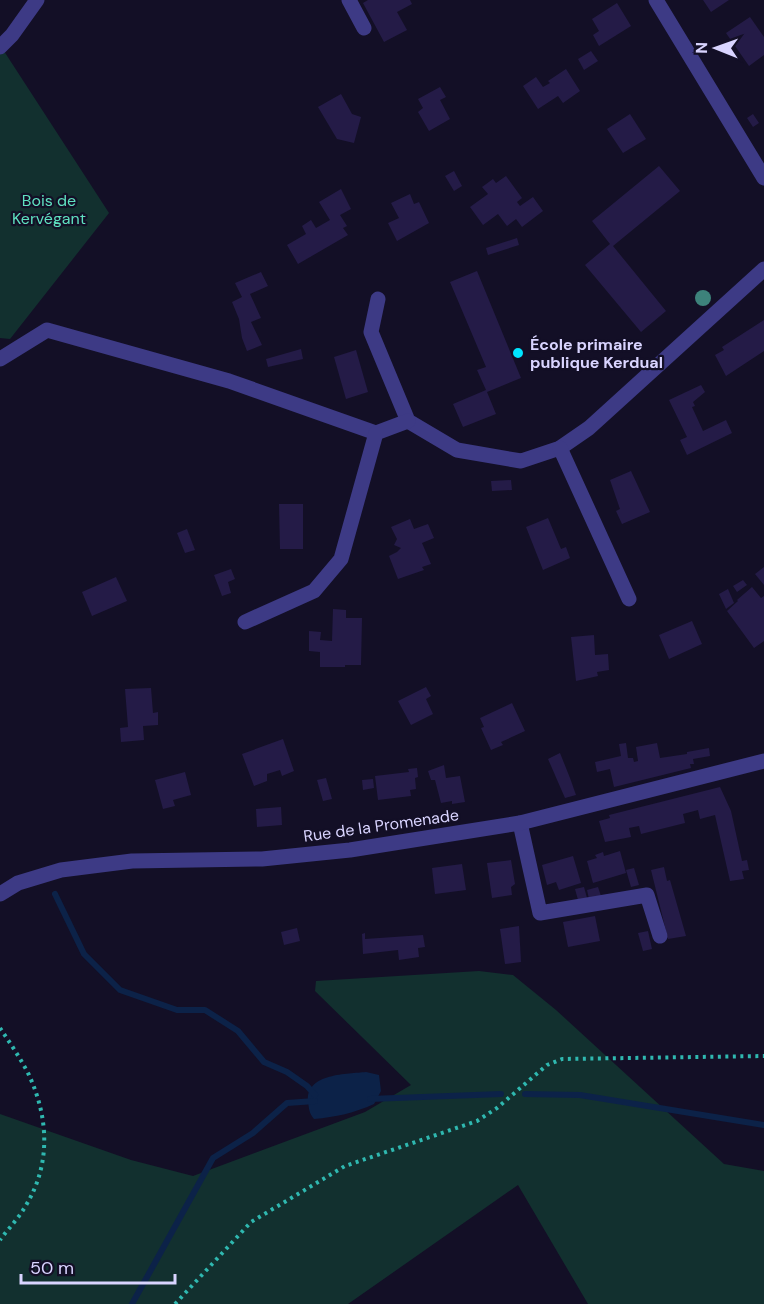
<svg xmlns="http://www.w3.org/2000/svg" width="764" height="1304" font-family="'DM Sans',sans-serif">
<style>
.green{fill:#12302f}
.water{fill:#0c2248}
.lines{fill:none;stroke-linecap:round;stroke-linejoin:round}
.stream{stroke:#0c2248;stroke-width:6}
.building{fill:#241b47}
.path{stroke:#2fb8b0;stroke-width:4;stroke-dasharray:3 4.5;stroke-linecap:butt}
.minor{stroke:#3d3a85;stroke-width:15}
.tree{fill:#3d827b}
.poi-dot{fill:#00e5ff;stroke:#130f26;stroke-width:2}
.labels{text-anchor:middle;stroke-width:4.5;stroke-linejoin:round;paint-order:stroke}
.park-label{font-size:16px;fill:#5fe0c0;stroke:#130f26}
.poi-label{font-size:16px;font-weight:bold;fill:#d9d4ff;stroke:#130f26;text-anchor:start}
.street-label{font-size:16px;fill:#d9d4ff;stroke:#130f26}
</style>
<rect width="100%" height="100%" fill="#130f26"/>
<g class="green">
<polygon points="0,45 109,213 10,339 0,338"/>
<polygon points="479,971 513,975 556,1010 724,1164 764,1171 764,1304 588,1304 518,1185 348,1304 0,1304 0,1114 131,1160 193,1176 365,1112 411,1085 315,991 316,981"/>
</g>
<path class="water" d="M 366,1072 L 379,1075 L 381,1091 L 374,1104 C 354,1113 336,1117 314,1119 C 309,1113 309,1109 308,1101 C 306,1073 348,1074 366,1072 Z"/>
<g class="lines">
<g class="stream">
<polyline points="55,894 84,954 120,990 177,1010 205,1010 238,1031 264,1062 287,1072 307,1086 315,1095"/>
<polyline points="525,1094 580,1095 764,1125"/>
<polyline points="370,1099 501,1094"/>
<polyline points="132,1304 213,1158 253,1133 287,1103 315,1101"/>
</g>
</g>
<g class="building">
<polygon points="368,0 410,0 412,4 397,12 407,30 384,42 363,3"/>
<polygon points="703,0 729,0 711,12"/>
<polygon points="617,3 631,26 599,46 593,35 599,31 592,19"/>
<polygon points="750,17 764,37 764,55 749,66 726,33"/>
<polygon points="591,51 598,61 584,70 578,59"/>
<polygon points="566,69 580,91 563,103 558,96 538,109 523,86 536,77 543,87 550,83 548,81"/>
<polygon points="440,87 446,97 440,100 450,119 429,131 418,112 423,108 418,99"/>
<polygon points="341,94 352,114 361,117 354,143 337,139 318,107"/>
<polygon points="630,114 646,139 623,153 607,129"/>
<polygon points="753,114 759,123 753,127 747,118"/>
<polygon points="659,166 680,191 613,246 666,311 641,332 585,265 610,244 592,221"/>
<polygon points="454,171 462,186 454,191 445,176"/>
<polygon points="506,176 522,198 517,202 520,206 533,197 543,211 522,227 516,219 507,226 498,214 483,225 470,207 488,194 482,187 493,179 496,183"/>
<polygon points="341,189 351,209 340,215 347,226 343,228 348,235 298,264 287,245 306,234 302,226 311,220 316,228 330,220 319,202"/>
<polygon points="410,194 414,204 419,202 429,223 397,241 388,223 399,218 391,203"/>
<polygon points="517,238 519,245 488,255 486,248"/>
<polygon points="477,271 521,378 487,392 496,414 463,427 453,404 486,390 477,370 486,367 450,282"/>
<polygon points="261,272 268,286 250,294 261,318 251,322 262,345 247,351 242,338 239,319 232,302 242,297 235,283"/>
<polygon points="764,320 764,351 726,376 715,355 724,350 722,347"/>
<polygon points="301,349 303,359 268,367 266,359"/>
<polygon points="356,350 368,392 346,399 334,357"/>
<polygon points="701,385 705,392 693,402 695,406 692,407 703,431 726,420 732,433 687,455 680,440 687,437 669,400"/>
<polygon points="631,471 650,512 622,524 616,511 620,509 610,480"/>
<polygon points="511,480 512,490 492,491 491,481"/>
<polygon points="279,504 303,504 303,549 280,549"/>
<polygon points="548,518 561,549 566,547 570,558 543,570 526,527"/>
<polygon points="410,519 414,529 428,524 434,538 422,543 431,564 422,567 424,570 398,579 389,556 397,552 401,548 394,545 397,539 391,527"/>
<polygon points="187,529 195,550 185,553 177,533"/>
<polygon points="764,567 764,585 755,574"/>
<polygon points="231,569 235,579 228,582 231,593 222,596 214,575"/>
<polygon points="116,577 127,601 92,616 82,592"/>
<polygon points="743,580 747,585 737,592 733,586"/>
<polygon points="752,587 761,598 764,596 764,641 754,648 727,611 738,601 737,600"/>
<polygon points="728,589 734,603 726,609 719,594"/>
<polygon points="333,609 346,610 346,618 362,618 361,665 345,665 345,667 320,667 320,652 309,651 309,631 321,632 320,640 332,641"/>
<polygon points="692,621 702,644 669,659 659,635"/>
<polygon points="594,635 595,655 608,654 609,670 597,672 598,676 576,681 571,637"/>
<polygon points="426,687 431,696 426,699 433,714 411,725 398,701"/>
<polygon points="151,688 153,713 158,712 158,725 143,726 144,740 121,742 120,728 128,727 125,689"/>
<polygon points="512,703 525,731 501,742 503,745 491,750 481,728 484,727 480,718"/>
<polygon points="283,739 294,771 282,776 280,770 267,774 267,781 254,786 242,754"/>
<polygon points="626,743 628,758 633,758 634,762 638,761 636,747 657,743 660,758 687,754 687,752 709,748 710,756 693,759 694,764 690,764 691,768 614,787 610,769 597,772 595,762 621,756 619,744"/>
<polygon points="560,753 570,778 576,795 565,798 548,759"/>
<polygon points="444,765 446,778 460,776 465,802 452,804 452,801 441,803 435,780 431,780 428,771"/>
<polygon points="417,768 418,777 415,778 416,789 410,790 411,796 378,800 375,776 409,772 408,769"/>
<polygon points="185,772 191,795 173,800 175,806 163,809 155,780"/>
<polygon points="326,778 332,799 323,801 317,780"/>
<polygon points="373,779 374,788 363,790 362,780"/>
<polygon points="720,787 731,811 742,861 747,860 749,870 742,871 744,879 730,881 715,815 700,819 698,810 683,814 685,823 641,834 639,826 629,828 631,837 605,842 599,821 610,818 609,815"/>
<polygon points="281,807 282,825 257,827 256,809"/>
<polygon points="620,851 626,873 593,883 587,861 597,858 595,855 603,852 604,856"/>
<polygon points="573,856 581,883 559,890 556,882 547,885 542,865"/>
<polygon points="511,860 515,884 511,887 512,895 492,898 487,863"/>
<polygon points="462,864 466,890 435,894 432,868"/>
<polygon points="664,867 667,881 670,880 686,936 668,939 651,870"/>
<polygon points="634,868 639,885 631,887 626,870"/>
<polygon points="584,887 587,898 578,900 575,889"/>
<polygon points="598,887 601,896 589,899 587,890"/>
<polygon points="595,916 600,941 568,947 563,922"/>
<polygon points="519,926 521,962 505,964 500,929"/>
<polygon points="297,928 300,941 284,945 281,932"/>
<polygon points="648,931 652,949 643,951 638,933"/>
<polygon points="365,933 365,939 423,935 425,947 418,948 419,957 399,960 398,950 363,954 362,934"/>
</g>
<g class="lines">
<g class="path">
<path d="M 0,1028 C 10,1043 21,1059 29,1075 C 49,1119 51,1165 25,1207 C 18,1219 8,1229 0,1240"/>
<polyline points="175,1304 251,1222 345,1166 477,1121 497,1108 547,1065 562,1059 764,1056"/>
</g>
<g class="minor">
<polyline points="349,0 364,28"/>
<polyline points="656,0 764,178"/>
<polyline points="0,47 12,35 37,0"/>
<polyline points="378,299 371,332 408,421 457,450 521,461 560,448 589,428 764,269"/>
<polyline points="0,359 47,330 229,381 376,433"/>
<polyline points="560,448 629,599"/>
<polyline points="245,622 314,591 341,559 376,433 408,421"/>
<polyline points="520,823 540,913 647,895 660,936"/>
<polyline points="0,894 18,883 61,870 132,861 262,859 350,850 520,823 764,761"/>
</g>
</g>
<circle class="tree" cx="703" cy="298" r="8"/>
<circle class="poi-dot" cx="518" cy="353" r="6"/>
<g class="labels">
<g class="park-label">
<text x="49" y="206">Bois de<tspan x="49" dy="18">Kervégant</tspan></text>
</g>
<g class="poi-label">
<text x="530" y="350">École primaire<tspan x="530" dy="18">publique Kerdual</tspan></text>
</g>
<g class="street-label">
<text transform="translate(381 825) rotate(-8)" y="6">Rue de la Promenade</text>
</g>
</g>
<g transform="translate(716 48) rotate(271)" stroke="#130f26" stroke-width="4.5" paint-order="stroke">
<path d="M0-4.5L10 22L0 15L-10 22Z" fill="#d9d4ff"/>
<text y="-9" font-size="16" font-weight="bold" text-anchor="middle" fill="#d9d4ff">N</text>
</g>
<path d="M21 1274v9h154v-9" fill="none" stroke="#d9d4ff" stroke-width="3"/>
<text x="30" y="1274" font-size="18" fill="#d9d4ff" stroke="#130f26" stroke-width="4.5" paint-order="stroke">50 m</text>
</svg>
